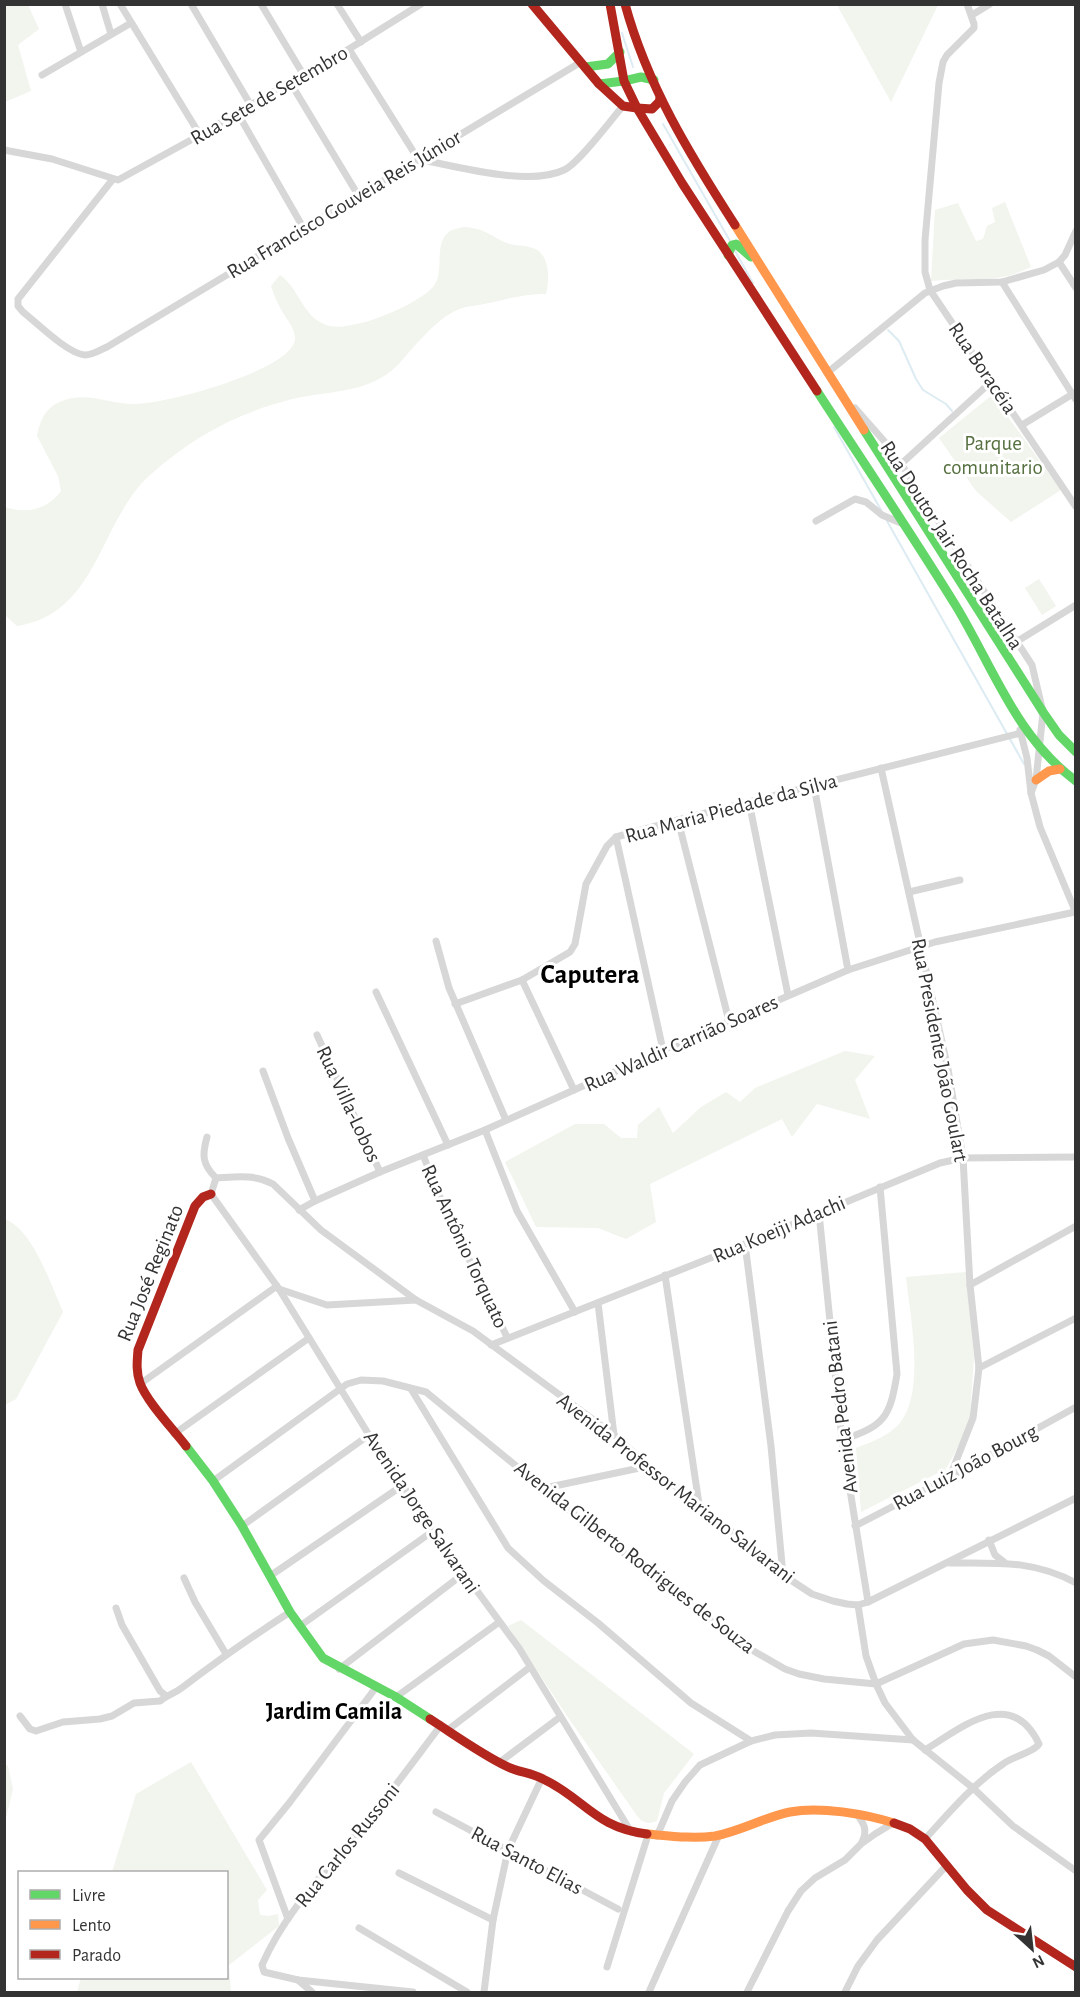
<svg xmlns="http://www.w3.org/2000/svg" width="1080" height="1997" font-family="'Alegreya Sans',sans-serif">
<style>
.green{fill:#f1f5ed}
.lines{fill:none;stroke-linecap:round;stroke-linejoin:round}
.stream{stroke:#ddebf3;stroke-width:2}
.street{stroke:#d7d7d7;stroke-width:7}
.fast{stroke:#63d668;stroke-width:9}
.slow{stroke:#ff974d;stroke-width:9}
.jam{stroke:#b3261e;stroke-width:9}
.labels{text-anchor:middle;stroke-width:6;stroke-linejoin:round;paint-order:stroke}
.street-label{font-size:21px;fill:#333;stroke:#fff}
.park-label{font-size:21px;fill:#56703f;stroke:#fff}
.quarter-label{font-size:24px;font-weight:bold;fill:#000;stroke:#fff}
.district-label{font-size:27px;font-weight:bold;fill:#000;stroke:#fff}
</style>
<rect width="100%" height="100%" fill="#fff"/>
<g class="green">
<polygon points="5,4 28,5 39,29 18,45 31,91 5,102"/>
<polygon points="837,5 938,5 891,102"/>
<path d="M 1005,202 L 1031,267 C 1023,270 1016,274 1008,276 C 984,281 956,278 931,281 L 935,210 L 958,203 L 976,241 L 983,239 L 987,226 L 995,222 L 992,208 Z"/>
<path d="M 463,227 C 482,228 487,233 502,241 C 511,246 520,245 529,247 C 550,250 550,278 546,294 C 524,293 505,300 484,304 C 475,306 465,306 457,310 C 444,316 432,327 422,338 C 401,359 398,372 368,384 C 345,393 316,393 292,399 C 237,413 192,437 150,475 C 99,521 98,614 17,626 L 6,616 L 5,507 C 27,514 47,510 61,491 L 58,476 L 37,436 C 40,420 46,407 62,401 C 88,391 108,404 134,404 C 163,405 290,371 295,340 C 296,329 287,320 282,311 C 277,303 274,295 271,286 L 280,275 C 299,288 302,316 326,325 C 350,334 417,305 433,287 C 446,271 432,244 450,231 C 454,229 460,228 463,227 Z"/>
<polygon points="992,395 1061,490 1011,522 976,491 939,438"/>
<polygon points="1039,579 1056,606 1042,615 1025,588"/>
<polygon points="845,1051 875,1056 855,1080 870,1119 817,1104 792,1137 782,1119 650,1184 656,1222 626,1239 598,1228 536,1227 505,1162 575,1124 604,1124 621,1138 637,1138 638,1125 659,1107 673,1133 701,1107 726,1092 740,1102 755,1088"/>
<path d="M 5,1219 C 33,1230 51,1285 63,1312 L 16,1399 L 5,1405 Z"/>
<path d="M 966,1272 L 974,1358 L 969,1426 L 946,1469 L 861,1512 L 856,1448 C 871,1442 889,1436 900,1423 C 926,1391 910,1316 906,1277 Z"/>
<path d="M 521,1620 L 694,1754 L 664,1793 L 657,1821 C 649,1824 644,1824 638,1817 L 565,1713 L 508,1626 Z"/>
<polygon points="191,1762 267,1890 258,1900 260,1915 269,1916 278,1914 279,1926 229,1965 231,1992 77,1992 81,1978 226,1978 226,1872 112,1872 136,1794"/>
<polygon points="5,1764 8,1766 13,1789 5,1822"/>
</g>
<g class="lines">
<g class="stream">
<polyline points="622,33 633,67"/>
<polyline points="663,124 730,241"/>
<polyline points="734,249 753,283"/>
<polyline points="888,330 899,341 916,379 923,390 946,404 952,411"/>
<polyline points="834,427 881,510"/>
<polyline points="887,521 1024,764"/>
</g>
<g class="street">
<polyline points="65,4 81,52"/>
<polyline points="102,4 111,34"/>
<polyline points="120,4 200,135"/>
<polyline points="191,4 250,104"/>
<polyline points="261,4 303,74"/>
<polyline points="337,4 361,42"/>
<polyline points="967,4 974,24 974,28 947,55 943,62 939,83 925,240 925,272 930,290 1076,507"/>
<polyline points="972,15 990,4"/>
<path d="M 349,49 L 418,159 C 455,166 529,187 564,170 C 579,163 610,121 623,106"/>
<polyline points="42,75 131,23"/>
<polyline points="290,82 358,195"/>
<polyline points="237,112 304,229"/>
<polyline points="4,150 52,159 118,180 200,135 303,74 349,49 421,4"/>
<path d="M 113,179 L 18,299 L 18,306 L 23,312 C 37,323 68,354 85,355 C 93,355 100,350 107,347 L 581,62"/>
<polyline points="1059,262 1076,288"/>
<polyline points="1002,282 1076,400"/>
<polyline points="827,373 925,293 943,286 956,283 1002,282 1044,270 1059,262 1065,255 1076,231"/>
<polyline points="855,408 892,450 1032,665 1043,712 1036,780 1031,793"/>
<polyline points="1022,425 1076,392"/>
<polyline points="900,465 992,381"/>
<polyline points="816,521 855,499 866,502 882,515 903,524"/>
<polyline points="1016,642 1076,605"/>
<polyline points="1020,730 1027,758 1031,793 1040,827 1076,913"/>
<polyline points="881,768 948,1069 963,1158 970,1285 979,1368 973,1418 951,1474"/>
<polyline points="814,786 848,970"/>
<polyline points="749,802 788,995"/>
<polyline points="678,820 729,1021"/>
<polyline points="616,837 663,1050"/>
<polyline points="909,892 960,880"/>
<polyline points="436,941 449,988 506,1120"/>
<polyline points="522,980 574,1090"/>
<polyline points="376,992 448,1145"/>
<polyline points="455,1004 522,980 570,952 575,944 586,884 607,846 616,837 678,820 1021,733"/>
<polyline points="317,1035 380,1172"/>
<polyline points="263,1071 288,1138 315,1201"/>
<polyline points="485,1130 517,1211 575,1312"/>
<path d="M 207,1137 C 202,1155 202,1164 216,1178 C 235,1177 255,1174 273,1184 L 321,1230 L 416,1300 L 473,1331 L 614,1435 L 649,1466 L 699,1504 L 783,1575 L 812,1594 L 833,1601 L 847,1604 L 858,1605 L 868,1602 L 1076,1498"/>
<polyline points="423,1155 446,1212 507,1337"/>
<polyline points="216,1178 211,1194 279,1289 369,1435 433,1531 519,1648 631,1832"/>
<polyline points="299,1210 315,1201 380,1172 485,1130 663,1050 848,970 935,942 1075,912"/>
<polyline points="819,1213 842,1440 868,1602"/>
<polyline points="745,1244 771,1446 783,1575"/>
<polyline points="665,1275 699,1504"/>
<polyline points="970,1285 1076,1226"/>
<polyline points="279,1289 327,1305 416,1300"/>
<polyline points="598,1303 614,1435"/>
<polyline points="491,1345 733,1249 940,1163 963,1158 1076,1157"/>
<polyline points="979,1368 1076,1318"/>
<polyline points="140,1384 277,1286"/>
<polyline points="411,1389 508,1548 544,1581 598,1623 691,1703 751,1741"/>
<polyline points="174,1434 309,1338"/>
<path d="M 842,1440 C 884,1426 890,1418 897,1374 L 880,1187"/>
<polyline points="213,1481 347,1384 361,1380 383,1381 426,1392 588,1525 738,1642 785,1669 799,1674 824,1679 876,1684 964,1644 993,1640 1026,1646 1037,1650 1049,1656 1076,1677"/>
<polyline points="545,1488 649,1466"/>
<polyline points="242,1526 369,1435"/>
<polyline points="855,1526 959,1472 1076,1407"/>
<polyline points="989,1540 995,1555 1004,1562"/>
<path d="M 950,1563 C 997,1563 1034,1560 1076,1583"/>
<polyline points="270,1576 403,1485"/>
<polyline points="184,1578 195,1602 226,1654"/>
<polyline points="858,1605 866,1656 876,1684 885,1703 913,1740 973,1788 1013,1826 1076,1871"/>
<polyline points="116,1608 122,1625 160,1691 165,1695"/>
<polyline points="300,1626 433,1531"/>
<polyline points="339,1669 463,1574"/>
<polyline points="396,1697 498,1623"/>
<path d="M 20,1716 L 30,1729 L 36,1731 L 63,1722 L 100,1719 L 112,1716 L 134,1703 L 160,1701 C 167,1695 174,1694 183,1687 C 217,1661 253,1636 290,1612"/>
<polyline points="449,1729 530,1667"/>
<polyline points="500,1762 560,1717"/>
<polyline points="436,1812 618,1909"/>
<path d="M 857,1814 C 864,1824 868,1830 862,1842"/>
<polyline points="657,1836 672,1801 685,1782 700,1765 751,1741 775,1735 811,1733 913,1740"/>
<path d="M 925,1839 C 949,1813 973,1784 1003,1764 C 1012,1757 1034,1752 1039,1744 C 1011,1685 961,1728 925,1750"/>
<polyline points="399,1873 493,1920"/>
<polyline points="288,1919 259,1840 290,1802 377,1686"/>
<polyline points="359,1928 467,1992"/>
<polyline points="607,1967 648,1835"/>
<polyline points="298,1980 312,1992"/>
<path d="M 413,1992 L 298,1980 L 264,1972 L 262,1965 C 287,1907 336,1861 374,1813 C 397,1784 419,1754 441,1725"/>
<polyline points="484,1992 493,1920 508,1850 542,1778"/>
<polyline points="649,1992 719,1835"/>
<polyline points="747,1992 788,1911 801,1891 815,1878 845,1860 861,1844 875,1834 893,1823"/>
<polyline points="845,1992 858,1966 877,1940 947,1865"/>
</g>
<g class="fast">
<polyline points="585,67 608,64 620,52"/>
<polyline points="624,81 641,77 654,80"/>
<polyline points="599,84 624,81"/>
<polyline points="728,255 732,245 736,244 751,257"/>
<path d="M 817,391 C 863,462 911,533 956,606 C 993,667 1016,737 1076,781"/>
<polyline points="864,430 1043,712 1059,735 1076,752"/>
<polyline points="186,1446 213,1481 242,1526 290,1612 323,1658 396,1697 430,1719"/>
</g>
<g class="slow">
<polyline points="735,225 864,430"/>
<polyline points="1036,780 1049,771 1060,769"/>
<path d="M 647,1834 C 670,1836 693,1839 715,1836 C 741,1831 765,1817 790,1812 C 820,1806 865,1814 894,1823"/>
</g>
<g class="jam">
<polyline points="532,4 599,84 623,106 637,108"/>
<polyline points="610,4 624,81 637,108 682,183 817,391"/>
<path d="M 625,4 C 647,85 690,155 735,225"/>
<polyline points="637,108 652,109 659,102 660,98"/>
<path d="M 186,1446 C 173,1429 147,1402 140,1383 C 136,1372 137,1362 138,1350 L 195,1206 L 203,1197 L 211,1194"/>
<path d="M 430,1719 C 455,1735 481,1754 508,1767 C 519,1772 532,1773 543,1779 C 584,1798 595,1828 647,1834"/>
<polyline points="894,1823 910,1829 925,1839 967,1890 987,1910 1076,1967"/>
</g>
</g>
<g class="labels">
<g class="street-label">
<text transform="translate(269 95) rotate(-30)" y="7">Rua Sete de Setembro</text>
<text transform="translate(344 204) rotate(-31)" y="7">Rua Francisco Gouveia Reis Júnior</text>
<text transform="translate(983 368) rotate(56)" y="7">Rua Boracéia</text>
<text transform="translate(952 545) rotate(57)" y="7">Rua Doutor Jair Rocha Batalha</text>
<text transform="translate(731 808) rotate(-15)" y="7">Rua Maria Piedade da Silva</text>
<text transform="translate(681 1043) rotate(-24)" y="7">Rua Waldir Carrião Soares</text>
<text transform="translate(940 1050) rotate(79)" y="7">Rua Presidente João Goulart</text>
<text transform="translate(349 1104) rotate(65)" y="7">Rua Villa-Lobos</text>
<text transform="translate(779 1229) rotate(-23)" y="7">Rua Koeiji Adachi</text>
<text transform="translate(465 1246) rotate(65)" y="7">Rua Antônio Torquato</text>
<text transform="translate(150 1273) rotate(-68)" y="7">Rua José Reginato</text>
<text transform="translate(840 1407) rotate(-97)" y="7">Avenida Pedro Batani</text>
<text transform="translate(965 1467) rotate(-28)" y="7">Rua Luiz João Bourg</text>
<text transform="translate(676 1488) rotate(38)" y="7">Avenida Professor Mariano Salvarani</text>
<text transform="translate(422 1512) rotate(56)" y="7">Avenida Jorge Salvarani</text>
<text transform="translate(635 1557) rotate(38)" y="7">Avenida Gilberto Rodrigues de Souza</text>
<text transform="translate(347 1845) rotate(-51)" y="7">Rua Carlos Russoni</text>
<text transform="translate(527 1860) rotate(28)" y="7">Rua Santo Elias</text>
</g>
<g class="park-label">
<text x="993" y="450">Parque<tspan x="993" dy="24">comunitario</tspan></text>
</g>
<g class="quarter-label">
<text x="334" y="1719">Jardim Camila</text>
</g>
<g class="district-label">
<text x="590" y="983">Caputera</text>
</g>
</g>
<rect width="1080" height="1997" fill="none" stroke="#333333" stroke-width="12"/>
<rect x="18" y="1871" width="210" height="108" fill="#ffffff" stroke="#adadad" stroke-width="1.5"/>
<rect x="30" y="1890" width="30" height="9" fill="#63d668" stroke="#adadad" stroke-width="1.5"/>
<text x="72" y="1901" font-size="18" fill="#333333">Livre</text>
<rect x="30" y="1920" width="30" height="9" fill="#ff974d" stroke="#adadad" stroke-width="1.5"/>
<text x="72" y="1931" font-size="18" fill="#333333">Lento</text>
<rect x="30" y="1950" width="30" height="9" fill="#b3261e" stroke="#adadad" stroke-width="1.5"/>
<text x="72" y="1961" font-size="18" fill="#333333">Parado</text>
<g transform="translate(1032 1949) rotate(153)" stroke="#ffffff" stroke-width="4.5" paint-order="stroke">
<path d="M0-4.5L10 22L0 15L-10 22Z" fill="#333333"/>
<text y="-9" font-size="16" font-weight="bold" text-anchor="middle" fill="#333333">N</text>
</g>
</svg>
